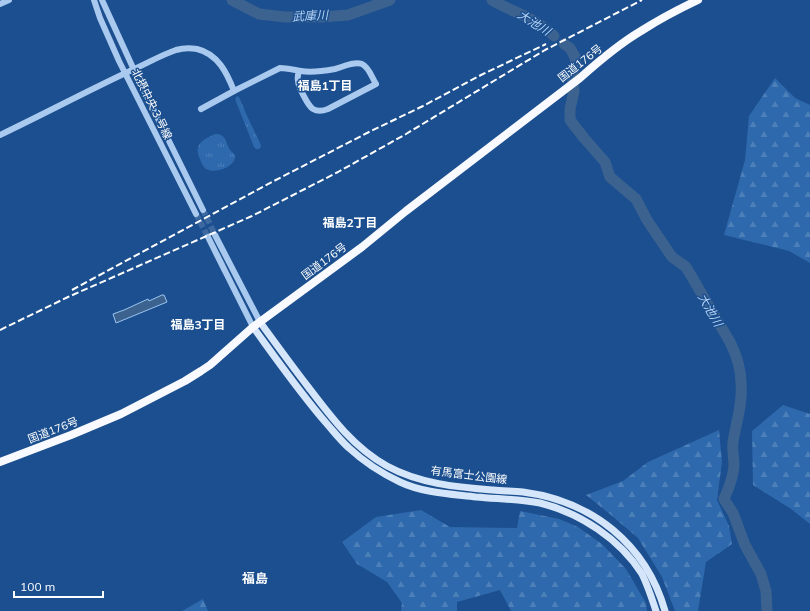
<svg xmlns="http://www.w3.org/2000/svg" width="810" height="611" font-family="Mulish,'Noto Sans JP',sans-serif">
<style>
.grass{fill:url(#grass-tufts)}
.forest{fill:url(#forest-firs)}
.water{fill:#3c6290;stroke:#9cc4f0}
.lines{fill:none;stroke-linecap:round;stroke-linejoin:round}
.river{stroke:#3c6290;stroke-width:11}
.tertiary-tunnel{stroke:#3d69a0;stroke-width:6;stroke-dasharray:6 3;stroke-linecap:butt}
.tertiary{stroke:#a9c9ee;stroke-width:6}
.secondary{stroke:#d6e6fa;stroke-width:7}
.trunk{stroke:#f8faff;stroke-width:8}
.rail{stroke:#fff;stroke-width:2;stroke-dasharray:7 3;stroke-linecap:butt}
.labels{text-anchor:middle;stroke-width:3;stroke-linejoin:round;paint-order:stroke}
.street-label{font-size:11px;fill:#fff;stroke:#1b4f8f}
.water-label{font-size:12px;font-style:italic;fill:#b5d3f5;stroke:#1b4f8f}
.neighbourhood-label{font-size:12px;font-weight:bold;fill:#fff;stroke:#1b4f8f}
.quarter-label{font-size:13px;font-weight:bold;fill:#fff;stroke:#1b4f8f}
</style>
<defs>
<pattern id="grass-tufts" width="24" height="20" patternUnits="userSpaceOnUse"><rect width="24" height="20" fill="#2e69ad"/><path d="M3 7l-1-3M5 7V3M7 7l1-3M15 17l-1-3M17 17v-4M19 17l1-3" fill="none" stroke="#4d80b9"/></pattern>
<pattern id="forest-firs" width="22" height="20" patternUnits="userSpaceOnUse"><rect width="22" height="20" fill="#2e69ad"/><path d="M5 1l3.5 6h-7zM16 11l3.5 6h-7z" fill="#4d80b9"/></pattern>
</defs>
<rect width="100%" height="100%" fill="#1b4f8f"/>
<g class="grass">
<path d="M 237,96 L 239,97 L 248,118 L 261,145 C 261,148 259,150 256,149 L 254,147 L 235,99 Z"/>
<path d="M 215,134 C 218,134 219,134 221,135 C 227,138 227,147 231,151 C 233,154 236,154 235,158 C 233,168 214,174 206,169 C 203,167 201,162 200,159 C 193,144 204,139 215,134 Z"/>
</g>
<g class="forest">
<polygon points="775,78 795,98 810,105 810,263 789,251 724,235 745,160 749,116"/>
<polygon points="783,405 810,414 810,524 791,509 753,485 752,431"/>
<polygon points="719,430 722,462 717,500 729,526 732,544 706,562 698,611 675,611 662,577 638,538 611,515 586,495 623,481 648,462"/>
<polygon points="421,510 450,527 517,528 520,511 559,519 578,527 602,544 626,569 646,603 647,611 511,611 500,590 457,602 457,611 401,611 402,603 387,582 357,564 342,542 376,517"/>
<polygon points="203,599 208,611 182,611"/>
</g>
<polygon class="water" points="162,295 164,295 167,302 116,323 113,314 124,310 148,299 149,301"/>
<g class="lines">
<g class="river">
<polyline points="232,0 259,14 285,17 322,17 348,15 390,0"/>
<path d="M 492,0 C 512,12 538,19 554,36"/>
<path d="M 564,44 L 570,48 L 575,57 L 576,65 L 572,75 L 574,91 L 570,109 L 570,120 L 584,138 L 605,162 L 610,177 L 636,199 L 647,220 L 672,257 L 686,267 L 730,342 C 736,354 741,370 741,383 C 743,403 736,423 733,442 C 732,450 734,458 734,466 C 733,478 729,488 724,499 L 733,513 L 745,545 L 761,574 L 766,591 L 767,611"/>
</g>
<g class="tertiary-tunnel">
<polyline points="203,210 215,235"/>
<polyline points="196,214 208,237"/>
</g>
<g class="tertiary">
<polyline points="94,0 100,18 119,61 196,214"/>
<polyline points="102,0 134,70 203,210"/>
<polyline points="0,4 9,0"/>
<path d="M 201,109 L 234,91 L 280,68 C 287,68 294,70 301,71 C 312,73 324,71 335,69 C 343,67 354,61 362,64 C 369,67 372,78 376,84 L 328,109 C 323,111 318,112 313,109 C 308,106 298,86 298,81 C 297,77 298,74 299,71"/>
<path d="M 0,135 C 44,114 87,91 132,70 C 146,64 161,55 176,50 C 183,48 190,48 197,49 C 218,54 227,73 234,91"/>
<polyline points="215,235 260,322"/>
<polyline points="208,237 253,327"/>
</g>
<g class="secondary">
<path d="M 260,322 C 276,344 292,366 309,388 C 331,417 354,448 387,466 C 420,484 457,487 493,490 C 503,491 513,491 523,492 C 592,501 646,544 665,611"/>
<path d="M 253,327 C 277,360 300,393 327,424 C 334,432 341,441 349,448 C 364,462 381,473 400,482 C 423,493 451,494 476,497 C 497,499 519,499 540,503 C 580,513 620,539 642,574 C 648,586 652,599 656,611"/>
</g>
<path class="trunk" d="M 0,462 L 71,435 L 121,414 L 185,381 L 201,371 L 210,365 L 253,327 L 362,247 L 406,211 L 580,78 C 599,61 619,44 641,31 C 660,19 679,9 698,0"/>
<g class="rail">
<polyline points="72,290 272,182 369,132 423,106 481,75 546,44"/>
<polyline points="0,330 68,297 252,216 338,172 406,134 545,50 642,0"/>
</g>
</g>
<g class="labels">
<g class="street-label">
<text transform="translate(580 63) rotate(-38)" y="4">国道176号</text>
<text transform="translate(152 104) rotate(64)" y="4">北摂中央３号線</text>
<text transform="translate(324 261) rotate(-37)" y="4">国道176号</text>
<text transform="translate(53 430) rotate(-21)" y="4">国道176号</text>
<text transform="translate(469 475) rotate(7)" y="4">有馬富士公園線</text>
</g>
<g class="water-label">
<text transform="translate(310 16) rotate(-3)" y="4">武庫川</text>
<text transform="translate(534 23) rotate(32)" y="4">大池川</text>
<text transform="translate(710 310) rotate(60)" y="4">大池川</text>
</g>
<g class="neighbourhood-label">
<text x="325" y="90">福島1丁目</text>
<text x="350" y="227">福島2丁目</text>
<text x="198" y="329">福島3丁目</text>
</g>
<g class="quarter-label">
<text x="255" y="583">福島</text>
</g>
</g>
<path d="M14 591v6h89v-6" fill="none" stroke="#ffffff" stroke-width="2"/>
<text x="20" y="591" font-size="12" fill="#ffffff" stroke="#1b4f8f" stroke-width="3" paint-order="stroke">100 m</text>
</svg>
